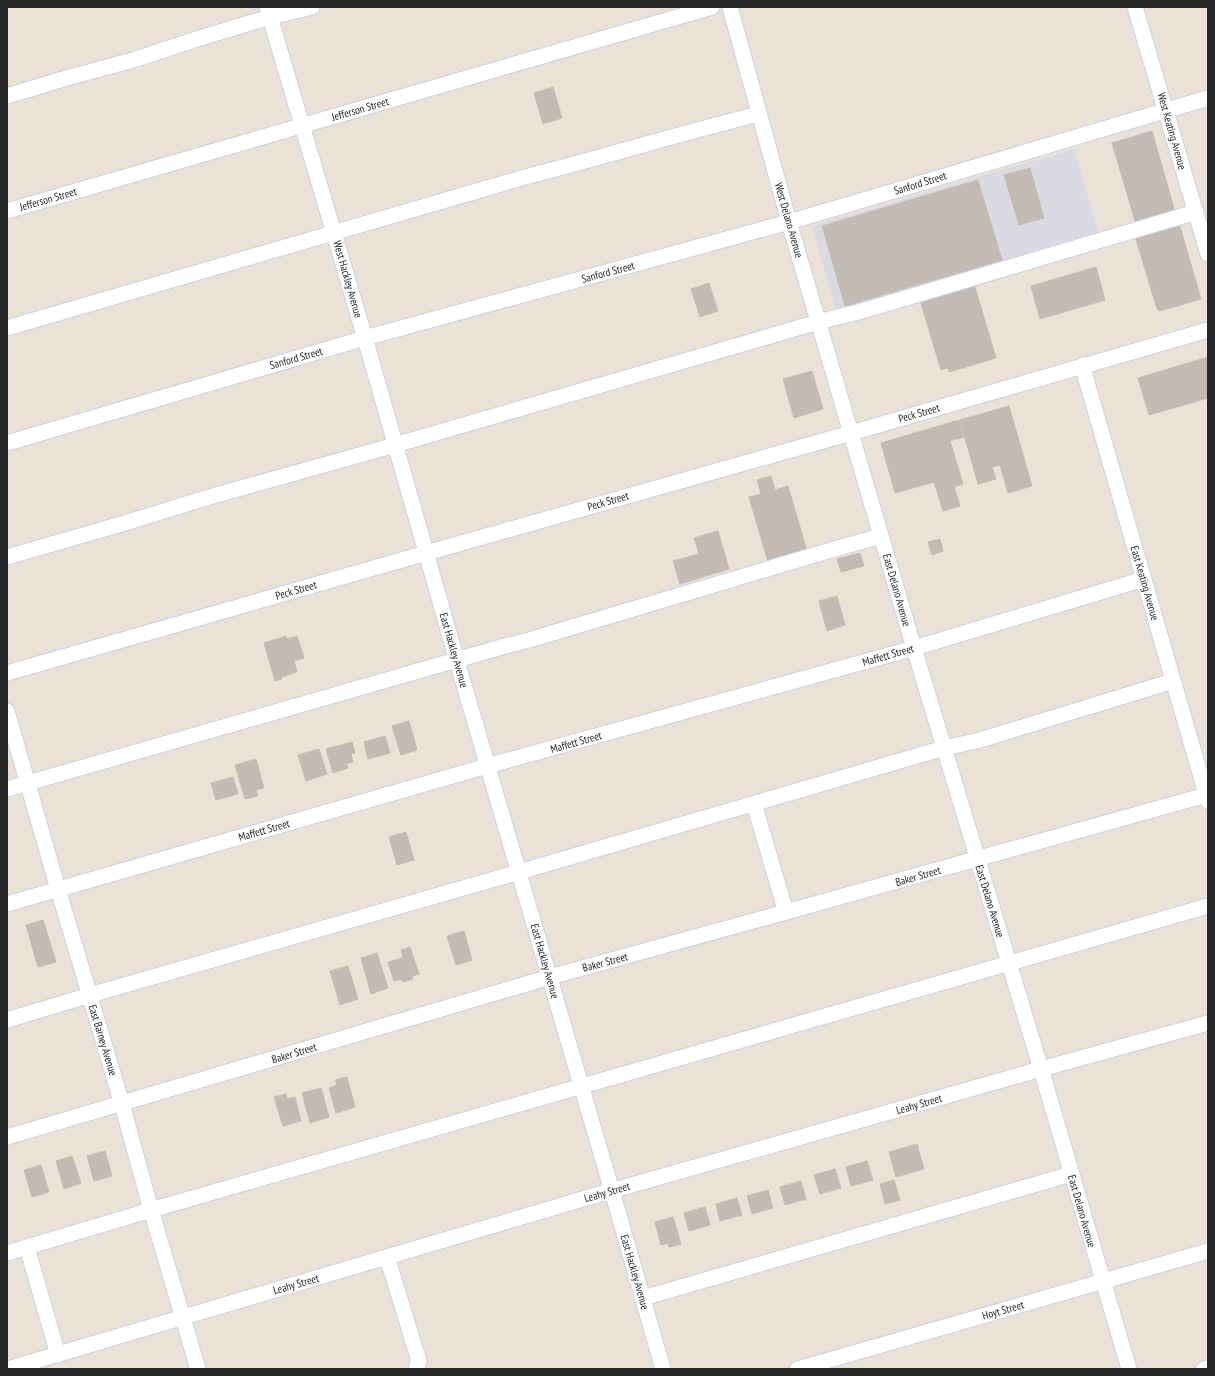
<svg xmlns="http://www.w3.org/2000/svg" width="1215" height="1376" font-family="'PT Sans Narrow',sans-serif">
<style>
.industrial{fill:#dbd9e2}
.building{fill:#c2bbb4;stroke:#c5bdb2}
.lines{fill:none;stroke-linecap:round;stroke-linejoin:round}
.minor-casing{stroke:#cdd2e0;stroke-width:17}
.minor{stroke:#fff;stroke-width:15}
.labels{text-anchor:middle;stroke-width:3.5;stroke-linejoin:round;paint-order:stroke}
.street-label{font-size:11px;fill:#272727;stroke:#fff}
</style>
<rect width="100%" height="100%" fill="#eae1d7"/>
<polygon class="industrial" points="1074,149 1099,234 836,311 812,226"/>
<g class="building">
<polygon points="553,87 562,118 543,124 534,93"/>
<polygon points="1152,131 1175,212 1136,224 1112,143"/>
<polygon points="1030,168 1044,218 1019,225 1004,175"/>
<polygon points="978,180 1002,260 845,306 822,226"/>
<polygon points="1179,223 1201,299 1160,311 1157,309 1135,236"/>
<polygon points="1096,267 1105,300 1040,319 1031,286"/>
<polygon points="709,283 718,311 700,317 691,289"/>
<polygon points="974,284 996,358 949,372 948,368 941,370 920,300"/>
<polygon points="1208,357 1208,398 1149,415 1138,378"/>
<polygon points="812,371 823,409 794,418 783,379"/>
<polygon points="1009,406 1032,486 1008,493 1000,465 992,467 996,479 978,484 960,420"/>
<polygon points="959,420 964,437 950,441 963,484 954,487 960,506 943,511 934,482 895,493 881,443"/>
<polygon points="771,476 775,490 788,486 807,551 768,562 749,497 761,494 757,480"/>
<polygon points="718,531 729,569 680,584 673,561 699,554 694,538"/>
<polygon points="940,539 943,551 932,555 928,542"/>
<polygon points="860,553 864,566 841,572 837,559"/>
<polygon points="837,596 845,625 827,631 819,601"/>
<polygon points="286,636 287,639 297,636 304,658 294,661 297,672 281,677 282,679 275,681 264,643"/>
<polygon points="409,721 417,750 401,755 392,726"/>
<polygon points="385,736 390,753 368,759 364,742"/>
<polygon points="352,742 355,753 351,754 353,762 346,764 348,768 333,773 326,749"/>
<polygon points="319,749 327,774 306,781 298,755"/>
<polygon points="256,759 264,788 256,790 258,796 245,799 235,765"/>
<polygon points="233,777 238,794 216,800 211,783"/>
<polygon points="406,832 414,860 397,865 389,837"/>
<polygon points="43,920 56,962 38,967 26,925"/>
<polygon points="464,931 472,960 456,965 447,936"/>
<polygon points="410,947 419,974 412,976 413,979 403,982 402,979 394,981 388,962 403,958 401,950"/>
<polygon points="377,953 388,988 371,994 361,958"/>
<polygon points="348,966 358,999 340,1005 330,971"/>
<polygon points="347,1077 355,1107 336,1113 329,1088 337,1085 335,1080"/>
<polygon points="321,1088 329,1117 310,1123 302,1093"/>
<polygon points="286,1094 287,1099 295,1097 301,1121 283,1126 274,1097"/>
<polygon points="917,1144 924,1169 896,1177 889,1152"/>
<polygon points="105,1151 112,1176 94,1181 87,1156"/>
<polygon points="72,1156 81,1183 64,1189 56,1161"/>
<polygon points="867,1161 873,1180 851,1186 846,1167"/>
<polygon points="41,1165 49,1192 32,1197 24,1170"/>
<polygon points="835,1169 841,1188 820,1194 814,1175"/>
<polygon points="894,1180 900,1200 885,1204 880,1184"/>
<polygon points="801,1181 806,1199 785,1205 780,1187"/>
<polygon points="768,1190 773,1208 752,1214 747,1196"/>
<polygon points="737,1198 742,1215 720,1221 716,1204"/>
<polygon points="705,1207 710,1225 689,1231 684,1213"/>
<polygon points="673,1217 681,1244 669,1247 668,1243 661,1245 655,1222"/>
</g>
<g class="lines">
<g class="minor-casing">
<g id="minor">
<polyline points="267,7 365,338 457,661 612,1191 663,1369"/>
<polyline points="730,7 789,222 914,648 1041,1069 1129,1369"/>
<polyline points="1135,7 1208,254"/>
<polyline points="7,96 63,79 133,60 200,38 270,17 312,7"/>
<polyline points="7,211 712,7"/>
<path d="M 7,328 L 525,177 C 604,157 681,133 759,114"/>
<polyline points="1083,365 1086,379 1208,801"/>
<polyline points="7,443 365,338 789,222 1208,98"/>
<polyline points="7,557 125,523 209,497 395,445 818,322 862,311 1196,212"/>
<polyline points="7,673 426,553 851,433 1208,330"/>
<polyline points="7,711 58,889 122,1104 151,1210 198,1369"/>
<polyline points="7,789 505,646 529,640 831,550 881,536"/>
<polyline points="754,804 786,912"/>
<polyline points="7,904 487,766 914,648 1144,579"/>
<polyline points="7,1020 90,995 519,872 944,748 980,740 1173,681"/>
<polyline points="7,1137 550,977 786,912 1206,795"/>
<polyline points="27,1247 58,1355"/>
<polyline points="7,1253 151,1210 1208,906"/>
<polyline points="387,1257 419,1361 416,1369"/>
<polyline points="643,1298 1071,1174"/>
<polyline points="8,1369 593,1196 1041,1069 1208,1023"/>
<polyline points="798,1369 1208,1251"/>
<polyline points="1204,1369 1208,1368"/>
</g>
</g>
<use href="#minor" class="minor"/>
</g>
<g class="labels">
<g class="street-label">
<text transform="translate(360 109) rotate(-16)" y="4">Jefferson Street</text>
<text transform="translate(1172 131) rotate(74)" y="4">West Keating Avenue</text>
<text transform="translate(920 183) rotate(-17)" y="4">Sanford Street</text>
<text transform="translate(48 199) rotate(-16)" y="4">Jefferson Street</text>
<text transform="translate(789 220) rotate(74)" y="4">West Delano Avenue</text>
<text transform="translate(608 272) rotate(-15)" y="4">Sanford Street</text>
<text transform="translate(348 279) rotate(74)" y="4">West Hackley Avenue</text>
<text transform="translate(296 358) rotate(-16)" y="4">Sanford Street</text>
<text transform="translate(919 413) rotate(-16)" y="4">Peck Street</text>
<text transform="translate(608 501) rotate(-16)" y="4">Peck Street</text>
<text transform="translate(1145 583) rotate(74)" y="4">East Keating Avenue</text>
<text transform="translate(296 590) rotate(-16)" y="4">Peck Street</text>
<text transform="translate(897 590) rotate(74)" y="4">East Delano Avenue</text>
<text transform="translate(454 650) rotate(74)" y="4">East Hackley Avenue</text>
<text transform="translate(888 655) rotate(-16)" y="4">Maffett Street</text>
<text transform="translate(576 742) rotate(-16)" y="4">Maffett Street</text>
<text transform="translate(264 830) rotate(-16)" y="4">Maffett Street</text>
<text transform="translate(918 876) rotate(-16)" y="4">Baker Street</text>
<text transform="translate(990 901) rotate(73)" y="4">East Delano Avenue</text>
<text transform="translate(545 961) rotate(74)" y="4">East Hackley Avenue</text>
<text transform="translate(605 962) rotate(-15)" y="4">Baker Street</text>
<text transform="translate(103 1040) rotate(73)" y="4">East Barney Avenue</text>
<text transform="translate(294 1053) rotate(-17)" y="4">Baker Street</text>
<text transform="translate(919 1104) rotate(-16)" y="4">Leahy Street</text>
<text transform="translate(607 1192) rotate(-16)" y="4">Leahy Street</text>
<text transform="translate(1082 1211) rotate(74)" y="4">East Delano Avenue</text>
<text transform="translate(635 1272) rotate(74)" y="4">East Hackley Avenue</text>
<text transform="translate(296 1284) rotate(-16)" y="4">Leahy Street</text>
<text transform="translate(1003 1310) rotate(-16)" y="4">Hoyt Street</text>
</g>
</g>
<rect width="1215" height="1376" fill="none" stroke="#272727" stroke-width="16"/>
</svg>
